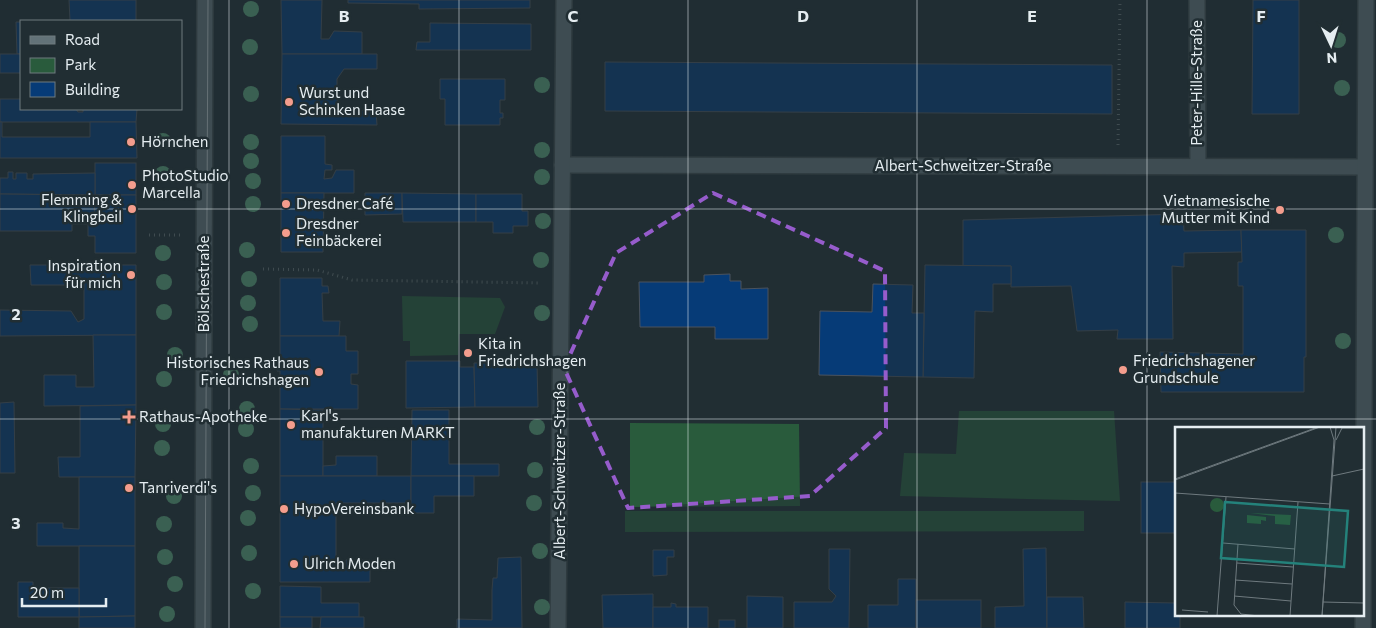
<svg xmlns="http://www.w3.org/2000/svg" width="1376" height="628" font-family="Commissioner,sans-serif">
<style>
.green{fill:#295b3c}
.building{fill:#063b77;stroke:#4b535e}
.lines{fill:none;stroke-linecap:round;stroke-linejoin:round}
.lane-casing{stroke:#3e4a4e;stroke-width:18}
.street-casing{stroke:#3e4a4e;stroke-width:18}
.secondary-casing{stroke:#3e4a4e;stroke-width:18}
.path{stroke:#657074;stroke-width:3;stroke-dasharray:1 4;stroke-linecap:butt}
.lane{stroke:#627278;stroke-width:15}
.street{stroke:#627278;stroke-width:15}
.secondary{stroke:#627278;stroke-width:15}
.tram{stroke:#b8c1c5;stroke-width:1}
.tree{fill:#599d78}
.marked{fill:none;stroke:#965ccc;stroke-width:4;stroke-dasharray:10 6;stroke-linejoin:round}
.grid{fill:none;stroke:#e5edf1;stroke-width:1;stroke-opacity:0.55}
.poi-dot{fill:#f49d8d;stroke:#212e33;stroke-width:2}
.labels{text-anchor:middle;stroke-width:5;stroke-linejoin:round;paint-order:stroke}
.street-label{font-size:15px;fill:#e5edf1;stroke:#212e33}
.poi-label{font-size:15px;fill:#e5edf1;stroke:#212e33;text-anchor:start}
.inset-road{fill:none;stroke:#6f7a7f;stroke-width:1}
.view{fill:#24827b;fill-opacity:0.15;stroke:#24827b;stroke-width:2.5}
.inset-edge{fill:none;stroke:#e5edf1;stroke-width:2.5}
.grid-label{font-size:16px;text-anchor:middle;font-weight:bold;fill:#e5edf1;stroke:#212e33;stroke-width:5;stroke-linejoin:round;paint-order:stroke}
</style>
<rect width="100%" height="100%" fill="#212e33"/>
<g class="green">
<polygon points="402,296 500,298 505,307 495,334 459,334 458,355 410,356 410,341 403,341"/>
<polygon points="959,411 1114,411 1120,501 900,496 904,453 956,454"/>
<polygon points="630,423 799,424 800,506 630,507"/>
<polygon points="625,511 1084,511 1084,531 625,532"/>
</g>
<g class="building">
<polygon points="69,0 136,0 136,21 70,21"/>
<polygon points="281,0 322,0 321,39 329,39 334,31 362,32 362,54 282,54"/>
<polygon points="348,0 530,0 530,8 419,9 419,4 348,3"/>
<polygon points="1253,0 1299,0 1299,114 1252,114"/>
<polygon points="16,22 21,22 21,54 17,54"/>
<polygon points="430,23 531,24 531,50 416,50 417,42 430,42"/>
<rect x="0" y="54" width="21" height="19"/>
<polygon points="282,54 377,54 377,69 344,69 337,79 337,100 343,110 376,111 377,125 281,124"/>
<polygon points="605,62 1112,65 1112,114 605,111"/>
<polygon points="440,79 505,79 505,100 500,100 500,113 503,113 503,118 500,118 500,125 445,125 445,99 440,99"/>
<polygon points="0,99 21,99 21,109 76,109 78,112 83,112 83,109 137,109 136,122 0,122"/>
<polygon points="0,122 2,122 2,137 90,137 90,122 136,122 137,158 0,158"/>
<polygon points="281,136 325,136 325,164 332,165 332,170 325,170 324,179 332,178 336,170 354,170 354,193 281,193"/>
<rect x="95" y="163" width="41" height="32"/>
<polygon points="8,172 13,172 13,179 16,179 16,173 27,173 27,179 33,179 33,174 95,173 95,195 0,194 0,178 8,178"/>
<polygon points="281,193 324,193 323,252 281,252"/>
<polygon points="365,193 402,193 402,214 365,215"/>
<polygon points="402,193 476,194 476,222 403,222"/>
<polygon points="0,194 95,195 94,224 72,224 72,231 0,231"/>
<polygon points="476,194 522,194 522,211 528,211 528,226 513,226 513,233 493,233 493,222 476,222"/>
<polygon points="95,195 136,195 136,253 95,253 95,236 88,236 88,224 94,224"/>
<polygon points="1183,214 1184,231 1241,230 1242,252 1184,253 1184,267 1172,266 1173,339 1117,339 1118,330 1077,331 1071,286 1011,287 1011,266 963,266 963,220"/>
<polygon points="1241,230 1306,230 1306,357 1304,357 1304,392 1161,392 1160,352 1243,354 1243,286 1238,286 1238,262 1242,262"/>
<polygon points="30,265 136,265 136,335 0,336 0,310 71,311 78,322 84,319 84,281 78,275 70,285 31,285"/>
<polygon points="925,265 1011,266 1011,284 993,284 993,312 975,311 974,378 923,377"/>
<polygon points="730,274 730,281 741,281 741,289 768,288 768,339 715,339 715,327 640,327 639,282 704,282 704,275"/>
<polygon points="280,278 322,278 322,286 328,286 329,293 322,293 323,321 340,321 339,336 280,336"/>
<polygon points="873,284 913,285 912,313 924,313 923,377 819,375 820,311 872,312"/>
<polygon points="93,335 136,335 136,405 44,406 44,375 76,375 76,387 94,387"/>
<polygon points="280,336 346,336 346,351 358,351 358,374 351,374 351,384 358,385 358,409 280,409 280,371 277,371 278,359 280,359"/>
<polygon points="406,361 460,361 460,367 474,367 475,407 406,408"/>
<polygon points="474,363 537,363 538,407 475,407"/>
<polygon points="14,402 15,473 0,473 0,403"/>
<polygon points="136,405 135,477 59,477 58,457 80,457 80,406"/>
<polygon points="280,409 323,410 323,476 280,476"/>
<polygon points="412,410 449,410 449,464 499,464 499,476 411,476"/>
<polygon points="336,456 377,456 377,476 323,476 323,466 336,465"/>
<polygon points="280,476 411,476 411,503 336,503 336,564 346,565 346,560 370,560 370,582 280,582"/>
<polygon points="411,476 474,476 474,496 434,496 434,513 415,513 411,506"/>
<polygon points="79,477 135,477 135,546 37,546 37,523 63,523 63,528 79,529"/>
<rect x="1141" y="482" width="35" height="51"/>
<polygon points="79,546 135,546 135,616 79,617"/>
<polygon points="1046,548 1047,628 995,628 995,607 1024,606 1023,549"/>
<polygon points="829,549 850,549 849,628 794,628 794,602 832,602 836,596 829,589"/>
<polygon points="653,550 674,550 674,557 667,557 667,575 653,576"/>
<polygon points="521,557 522,628 457,628 457,619 492,620 492,590 493,578 497,578 498,558"/>
<polygon points="898,579 916,579 916,628 868,628 868,605 898,605"/>
<polygon points="18,582 33,582 33,588 79,588 79,617 18,617"/>
<polygon points="280,586 321,587 321,603 359,603 359,617 280,617"/>
<polygon points="653,594 653,628 603,628 602,595"/>
<polygon points="747,596 783,597 783,628 747,628"/>
<polygon points="1047,597 1083,597 1084,628 1047,628"/>
<rect x="916" y="600" width="65" height="28"/>
<polygon points="1125,602 1176,603 1176,614 1180,614 1180,628 1125,628"/>
<polygon points="671,603 676,604 676,607 708,607 708,628 653,628 653,607 671,607"/>
<polygon points="135,616 135,628 79,628 79,617"/>
<rect x="280" y="617" width="32" height="11"/>
<polygon points="321,617 364,617 364,628 320,628"/>
<rect x="719" y="620" width="16" height="8"/>
</g>
<g class="lines">
<g class="lane-casing">
<g id="lane">
<polyline points="1197,0 1198,166"/>
<polyline points="562,165 1365,167"/>
</g>
</g>
<g class="street-casing">
<g id="street">
<polyline points="558,628 564,0"/>
<polyline points="1363,628 1366,0"/>
</g>
</g>
<g class="secondary-casing">
<polyline id="secondary" points="203,628 205,0"/>
</g>
<g class="path">
<polyline points="1118,145 1120,0"/>
<polyline points="149,235 180,235"/>
<polyline points="263,269 317,270 352,280 541,283"/>
</g>
<use href="#lane" class="lane"/>
<use href="#street" class="street"/>
<use href="#secondary" class="secondary"/>
<polyline class="tram" points="205,628 208,0"/>
</g>
<g class="tree">
<circle cx="251" cy="9" r="8"/>
<circle cx="1338" cy="40" r="8"/>
<circle cx="250" cy="47" r="8"/>
<circle cx="542" cy="85" r="8"/>
<circle cx="1342" cy="88" r="8"/>
<circle cx="251" cy="94" r="8"/>
<circle cx="163" cy="141" r="8"/>
<circle cx="251" cy="142" r="8"/>
<circle cx="542" cy="150" r="8"/>
<circle cx="251" cy="161" r="8"/>
<circle cx="163" cy="174" r="8"/>
<circle cx="542" cy="177" r="8"/>
<circle cx="253" cy="181" r="8"/>
<circle cx="253" cy="204" r="8"/>
<circle cx="543" cy="221" r="8"/>
<circle cx="1336" cy="235" r="8"/>
<circle cx="247" cy="250" r="8"/>
<circle cx="163" cy="253" r="8"/>
<circle cx="541" cy="260" r="8"/>
<circle cx="249" cy="279" r="8"/>
<circle cx="164" cy="282" r="8"/>
<circle cx="248" cy="303" r="8"/>
<circle cx="164" cy="312" r="8"/>
<circle cx="542" cy="313" r="8"/>
<circle cx="250" cy="324" r="8"/>
<circle cx="1343" cy="341" r="8"/>
<circle cx="175" cy="355" r="8"/>
<circle cx="231" cy="375" r="8"/>
<circle cx="164" cy="379" r="8"/>
<circle cx="247" cy="409" r="8"/>
<circle cx="163" cy="424" r="8"/>
<circle cx="537" cy="427" r="8"/>
<circle cx="246" cy="429" r="8"/>
<circle cx="162" cy="448" r="8"/>
<circle cx="251" cy="466" r="8"/>
<circle cx="535" cy="470" r="8"/>
<circle cx="253" cy="493" r="8"/>
<circle cx="174" cy="496" r="8"/>
<circle cx="534" cy="503" r="8"/>
<circle cx="248" cy="518" r="8"/>
<circle cx="164" cy="524" r="8"/>
<circle cx="540" cy="551" r="8"/>
<circle cx="249" cy="553" r="8"/>
<circle cx="165" cy="557" r="8"/>
<circle cx="175" cy="584" r="8"/>
<circle cx="253" cy="591" r="8"/>
<circle cx="542" cy="607" r="8"/>
<circle cx="167" cy="614" r="8"/>
</g>
<path d="M0 0H1376V628H0ZM 713,193 L 885,271 L 886,428 L 810,496 L 628,508 L 564,368 L 616,253 Z" fill="#212e33" fill-opacity=".55" fill-rule="evenodd"/>
<path class="marked" d="M 713,193 L 885,271 L 886,428 L 810,496 L 628,508 L 564,368 L 616,253 Z"/>
<path class="grid" d="M 229,0 L 229,628M 459,0 L 459,628M 688,0 L 688,628M 917,0 L 917,628M 1147,0 L 1147,628M 0,209 L 1376,209M 0,419 L 1376,419"/>
<g class="poi-dot">
<circle cx="289" cy="102" r="5"/>
<circle cx="131" cy="142" r="5"/>
<circle cx="132" cy="185" r="5"/>
<circle cx="286" cy="204" r="5"/>
<circle cx="132" cy="209" r="5"/>
<circle cx="1280" cy="210" r="5"/>
<circle cx="286" cy="233" r="5"/>
<circle cx="131" cy="275" r="5"/>
<circle cx="468" cy="353" r="5"/>
<circle cx="1123" cy="370" r="5"/>
<circle cx="319" cy="372" r="5"/>
<path d="M126.5 409.5h5v5h5v5h-5v5h-5v-5h-5v-5h5z"/>
<circle cx="291" cy="425" r="5"/>
<circle cx="129" cy="488" r="5"/>
<circle cx="284" cy="509" r="5"/>
<circle cx="294" cy="564" r="5"/>
</g>
<g class="labels">
<g class="street-label">
<text transform="translate(1197 83) rotate(-90)" y="5">Peter-Hille-Straße</text>
<text x="963" y="171">Albert-Schweitzer-Straße</text>
<text transform="translate(204 284) rotate(-90)" y="5">Bölschestraße</text>
<text transform="translate(560 471) rotate(-90)" y="5">Albert-Schweitzer-Straße</text>
</g>
<g class="poi-label">
<text x="299" y="98">Wurst und<tspan x="299" dy="17">Schinken Haase</tspan></text>
<text x="141" y="147">Hörnchen</text>
<text x="142" y="181">PhotoStudio<tspan x="142" dy="17">Marcella</tspan></text>
<text x="122" y="205" text-anchor="end">Flemming &amp;<tspan x="122" dy="17">Klingbeil</tspan></text>
<text x="1270" y="206" text-anchor="end">Vietnamesische<tspan x="1270" dy="17">Mutter mit Kind</tspan></text>
<text x="296" y="209">Dresdner Café</text>
<text x="296" y="229">Dresdner<tspan x="296" dy="17">Feinbäckerei</tspan></text>
<text x="121" y="271" text-anchor="end">Inspiration<tspan x="121" dy="17">für mich</tspan></text>
<text x="478" y="349">Kita in<tspan x="478" dy="17">Friedrichshagen</tspan></text>
<text x="1133" y="366">Friedrichshagener<tspan x="1133" dy="17">Grundschule</tspan></text>
<text x="309" y="368" text-anchor="end">Historisches Rathaus<tspan x="309" dy="17">Friedrichshagen</tspan></text>
<text x="301" y="421">Karl's<tspan x="301" dy="17">manufakturen MARKT</tspan></text>
<text x="139" y="422">Rathaus-Apotheke</text>
<text x="139" y="493">Tanriverdi's</text>
<text x="294" y="514">HypoVereinsbank</text>
<text x="304" y="569">Ulrich Moden</text>
</g>
</g>
<g transform="translate(1175 427)">
<rect width="189" height="189" fill="#212e33"/>
<path d="M35 78a7 7 0 1 1 14 0a7 7 0 1 1-14 0ZM 75,86 L 116,88 L 115,98 L 100,97 L 100,89 ZM 72,88 L 91,90 L 91,94 L 86,93 L 86,97 L 72,96 Z" fill="#295b3c"/>
<path class="inset-road" d="M 161,13 L 167,1 L 189,1M 157,49 L 189,42M 0,52 L 143,0M 0,53 L 145,0M 0,66 L 155,77M 48,116 L 120,122M 63,117 L 59,178 L 66,187 L 84,189M 62,136 L 118,140M 60,153 L 117,157M 59,169 L 116,174M 148,175 L 189,176M 7,183 L 33,185M 42,189 L 51,70M 115,189 L 123,75M 147,189 L 161,0M 147,189 L 159,13 L 155,0"/>
<path class="view" d="M 50,75 L 173,84 L 169,140 L 46,131 Z"/>
<rect width="189" height="189" class="inset-edge"/>
</g>
<g class="grid-label">
<text x="344" y="22">B</text>
<text x="573" y="22">C</text>
<text x="803" y="22">D</text>
<text x="1032" y="22">E</text>
<text x="1261" y="22">F</text>
<text x="16" y="320">2</text>
<text x="16" y="529">3</text>
</g>
<rect x="20" y="20" width="162" height="90" fill="#212e33" stroke="#6f7a7f"/>
<rect x="30" y="36" width="25" height="8" fill="#627278" stroke="#6f7a7f"/>
<text x="65" y="45" font-size="15" fill="#e5edf1">Road</text>
<rect x="30" y="58" width="25" height="15" fill="#295b3c" stroke="#6f7a7f"/>
<text x="65" y="70" font-size="15" fill="#e5edf1">Park</text>
<rect x="30" y="82" width="25" height="15" fill="#063b77" stroke="#6f7a7f"/>
<text x="65" y="95" font-size="15" fill="#e5edf1">Building</text>
<g transform="translate(1331 45) rotate(176)" stroke="#212e33" stroke-width="4" paint-order="stroke">
<path d="M0-4L9 19L0 12L-9 19Z" fill="#e5edf1"/>
<text y="-8" font-size="14" font-weight="bold" text-anchor="middle" fill="#e5edf1">N</text>
</g>
<path d="M22 598v8h84v-8" fill="none" stroke="#e5edf1" stroke-width="2.5"/>
<text x="30" y="598" font-size="15" fill="#e5edf1" stroke="#212e33" stroke-width="4" paint-order="stroke">20 m</text>
</svg>
